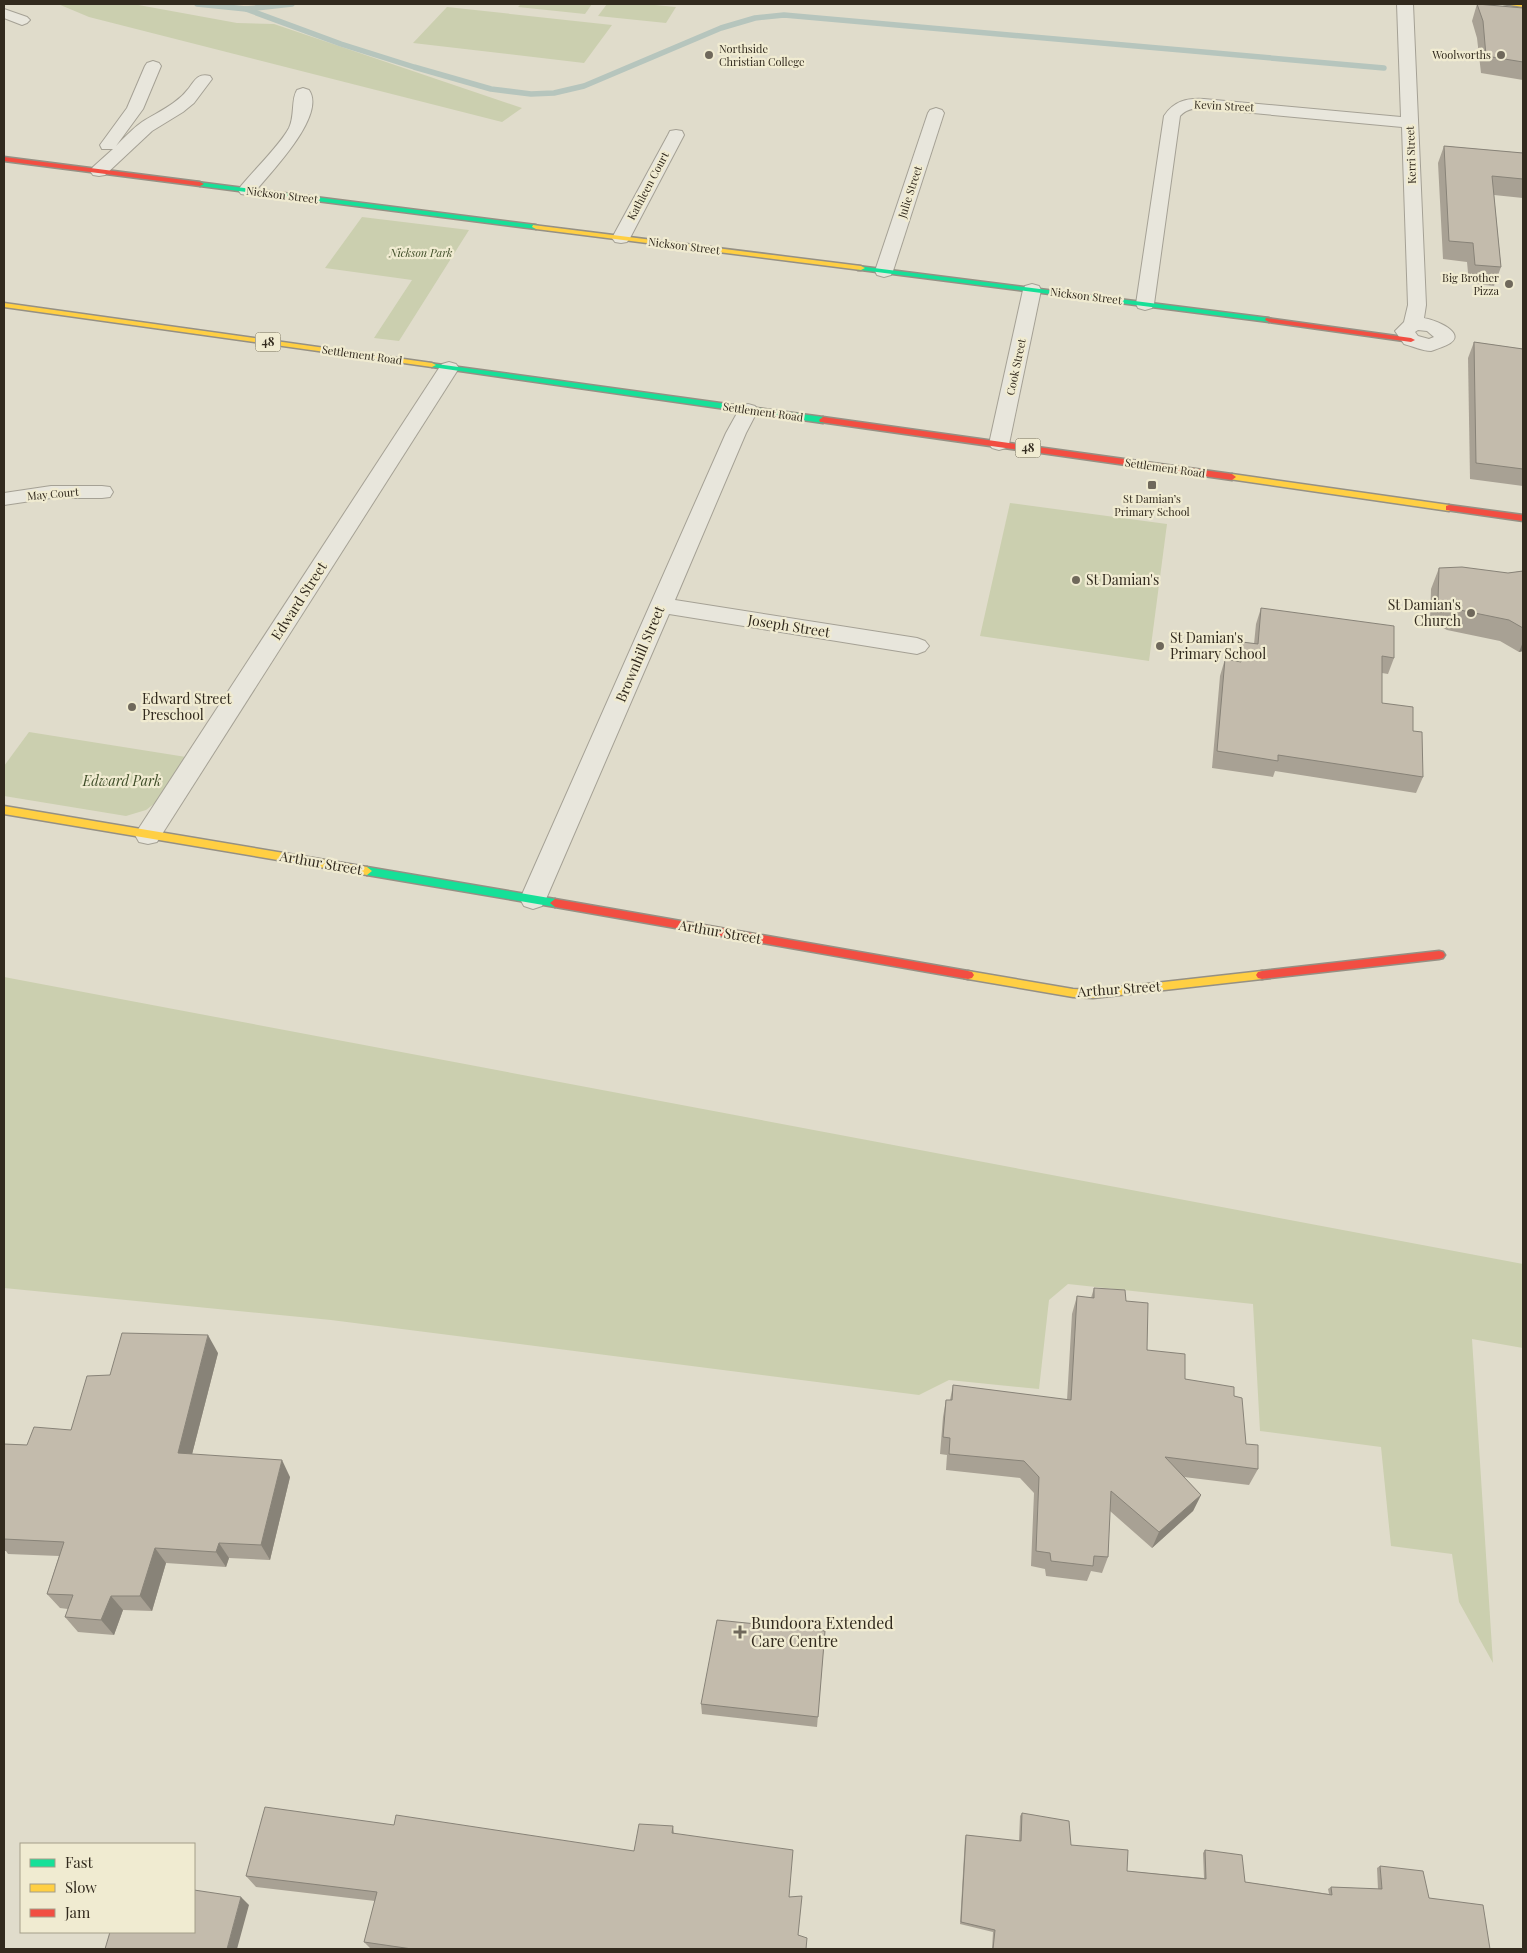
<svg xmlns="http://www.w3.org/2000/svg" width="1527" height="1953" font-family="'Playfair Display',serif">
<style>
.green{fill:#cbcfaf}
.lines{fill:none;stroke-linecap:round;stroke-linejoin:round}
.stream{stroke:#b6c5bd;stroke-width:5.5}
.street-casing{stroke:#a5a195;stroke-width:2}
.fast-casing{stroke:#959084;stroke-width:3}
.slow-casing{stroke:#959084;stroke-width:3}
.jam-casing{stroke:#959084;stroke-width:3}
.street{fill:#e8e6dc;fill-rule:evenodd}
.fast{fill:#16e098;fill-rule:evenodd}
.slow{fill:#ffcf43;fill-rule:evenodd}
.jam{fill:#f24e42;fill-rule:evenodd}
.wall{fill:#a8a194}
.shaded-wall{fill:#888378}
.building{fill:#c3bbac;stroke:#888378}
.poi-dot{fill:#6f685b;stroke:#f0ebd1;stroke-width:2}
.labels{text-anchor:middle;stroke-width:4.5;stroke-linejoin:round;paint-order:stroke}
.far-poi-label{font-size:11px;fill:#322a1e;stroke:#f0ebd1;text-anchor:end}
.far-street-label{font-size:11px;fill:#322a1e;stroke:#f0ebd1}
.far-park-label{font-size:11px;font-style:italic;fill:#3e4c27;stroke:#f0ebd1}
.shield{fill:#f0ebd1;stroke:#6b6454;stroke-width:1}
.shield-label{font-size:12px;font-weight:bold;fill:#322a1e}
.poi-label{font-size:14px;fill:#322a1e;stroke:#f0ebd1;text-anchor:start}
.street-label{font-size:14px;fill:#322a1e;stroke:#f0ebd1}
.park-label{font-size:14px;font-style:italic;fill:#3e4c27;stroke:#f0ebd1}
.near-poi-label{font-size:16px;fill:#322a1e;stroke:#f0ebd1;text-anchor:start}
</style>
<rect width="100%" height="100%" fill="#e0dccb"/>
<g class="green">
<polygon points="58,4 133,4 237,23 274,24 522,108 502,122 89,17"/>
<polygon points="521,4 592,4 585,14 518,7"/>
<polygon points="607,4 644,4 676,7 666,23 598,16"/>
<polygon points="447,7 612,25 584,63 413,43"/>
<polygon points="362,217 469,230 399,341 374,338 412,280 325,268"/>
<polygon points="1010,503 1167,524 1149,661 980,636"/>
<polygon points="29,732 186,757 159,800 146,810 126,816 4,796 4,766"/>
<polygon points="4,977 1523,1264 1523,1348 1472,1339 1493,1663 1459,1602 1452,1554 1391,1546 1381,1447 1260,1431 1253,1304 1068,1284 1049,1300 1039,1389 949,1380 919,1395 331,1320 4,1288"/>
</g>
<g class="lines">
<g class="stream">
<polyline points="197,4 246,9 292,4"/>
<polyline points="246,9 341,44 414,67 491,89 531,94 554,93 584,86 721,28 755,18 784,15 1384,68"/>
</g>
<g class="street-casing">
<g id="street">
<path d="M 1397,4 L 1413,4 L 1426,305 L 1424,318 C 1439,321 1473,336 1442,347 C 1439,348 1435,350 1431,351 C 1423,351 1412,346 1404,344 L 1395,331 L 1404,322 L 1408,305 L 1402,127 L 1210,109 C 1198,108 1189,107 1180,116 L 1154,304 L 1152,308 L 1145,310 L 1138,308 L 1136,304 L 1164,116 C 1174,101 1187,98 1204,99 L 1401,117 ZM 1418,330 L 1427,331 L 1434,337 L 1429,339 L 1418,336 L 1415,332 Z"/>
<polygon points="4,9 27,17 30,20 27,23 22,25 4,18"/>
<path d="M 153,61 L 159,63 L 161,66 L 143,109 L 116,146 C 124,138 132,129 142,122 C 159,111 176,105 189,88 C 195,80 198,73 210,76 L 212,79 L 194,103 L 183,112 L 152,131 L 105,175 L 99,176 L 93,175 L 90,171 L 93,167 L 113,149 L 102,149 L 100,145 L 127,108 L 145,66 L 147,63 Z"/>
<path d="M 303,88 L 309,90 C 327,116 269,174 253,194 L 247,195 L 241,194 L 238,190 L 241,186 C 254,170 280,145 289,128 C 295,116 291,99 297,90 Z"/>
<polygon points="936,108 942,110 944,113 893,271 891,275 884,277 877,275 875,271 928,113 930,110"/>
<polygon points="676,130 682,131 684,135 630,238 627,242 621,243 615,242 612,238 668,135 670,131"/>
<polygon points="1032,284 1039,286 1041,290 1009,444 1006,448 999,450 992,448 989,444 1023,290 1025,286"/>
<polygon points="449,362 456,364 459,368 157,842 148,844 139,842 135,835 139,828 439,368 442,364"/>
<polygon points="748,404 755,406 758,410 746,433 675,600 917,638 925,641 929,646 925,651 917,654 669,614 546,899 542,906 533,909 524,906 520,899 726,433 741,406"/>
<polygon points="51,486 102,486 110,487 113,492 110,497 102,498 51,498 4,505 4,493"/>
</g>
</g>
<g class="fast-casing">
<g id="fast">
<polygon points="197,182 536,225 540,227 536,229 200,186 196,184"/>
<polygon points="858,266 1269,318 1273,320 1269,322 861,270 858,270"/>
<polygon points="429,363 823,417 827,420 823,423 432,367 428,365"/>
<polygon points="367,867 555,899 560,903 555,907 367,875 362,871"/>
</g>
</g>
<g class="slow-casing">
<g id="slow">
<polygon points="1504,4 1523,4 1523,7"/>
<polygon points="533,225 861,266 865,268 861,270 536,229 532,227"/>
<polygon points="4,303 432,363 436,365 432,367 4,307"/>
<polygon points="1232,474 1449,505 1453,508 1449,511 1229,479 1228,477"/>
<polygon points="4,806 367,867 372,871 367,875 4,814"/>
<polygon points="968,971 1073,989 1093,990 1262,971 1266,972 1268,975 1266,978 1262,979 1093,998 1073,997 968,979 964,978 962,975 964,972"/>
</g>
</g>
<g class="jam-casing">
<g id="jam">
<polygon points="4,157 200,182 204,184 200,186 4,161"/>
<polygon points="1266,318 1411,338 1415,340 1411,342 1269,322 1265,320"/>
<polygon points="823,417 1232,474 1236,477 1232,480 820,422 819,420"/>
<polygon points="1449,505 1523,515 1523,521 1446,510 1446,506"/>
<polygon points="555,899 968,971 972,972 974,975 972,978 968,979 555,907 550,903"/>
<polygon points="1439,951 1443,952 1445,955 1443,958 1439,959 1262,979 1258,978 1256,975 1258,972 1262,971"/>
</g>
</g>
<use href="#street" class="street"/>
<use href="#fast" class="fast"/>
<use href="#slow" class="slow"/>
<use href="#jam" class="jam"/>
</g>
<g class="wall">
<polygon points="1477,4 1523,8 1523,80 1481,73 1477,38 1472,21"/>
<polygon points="1444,146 1523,153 1523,198 1494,195 1501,267 1494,286 1469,283 1467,262 1443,259 1438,163"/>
<polygon points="1474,342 1523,349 1523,486 1470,479 1468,358"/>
<polygon points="1439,568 1508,573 1523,571 1523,651 1519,652 1500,641 1447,630 1430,621 1431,589"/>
<polygon points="1261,608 1394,658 1388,674 1382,673 1382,703 1413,731 1423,777 1416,793 1275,771 1273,777 1212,768 1220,676 1225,659 1238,661 1242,642 1254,644 1256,624"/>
<polygon points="1094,1288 1126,1301 1147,1350 1185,1379 1234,1396 1246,1444 1258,1469 1249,1485 1184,1477 1201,1495 1193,1511 1152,1548 1110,1511 1108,1557 1102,1573 1091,1571 1087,1581 1046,1576 1045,1569 1031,1566 1034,1493 1020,1478 946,1470 947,1455 940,1454 943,1417 946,1400 950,1400 953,1385 1067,1400 1072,1314 1077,1296 1091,1298"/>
<polygon points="218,1353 192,1454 290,1477 270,1560 229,1558 226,1567 166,1563 152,1611 123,1610 114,1635 78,1632 65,1617 68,1609 60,1608 47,1594 59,1556 8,1554 6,1551 4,1551 4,1444 27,1445 71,1430 110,1375"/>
<polygon points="825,1631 817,1727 702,1714 701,1704"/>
<polygon points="1022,1813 1071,1845 1127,1871 1204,1878 1203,1853 1205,1850 1245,1882 1329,1894 1328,1889 1331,1887 1378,1889 1377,1868 1380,1866 1429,1898 1490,1949 992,1949 993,1932 960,1924 965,1838 966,1835 1019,1841 1020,1816"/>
<polygon points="394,1825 634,1851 673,1826 674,1833 789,1897 798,1935 806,1949 371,1949 364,1942 375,1901 256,1887 246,1876"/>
</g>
<g class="shaded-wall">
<polygon points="1523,642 1523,651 1519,652"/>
<polygon points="208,1335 218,1353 188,1470 178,1453"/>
<polygon points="282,1460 290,1477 270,1560 261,1545"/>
<polygon points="1201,1495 1193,1511 1152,1548 1159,1532"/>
<polygon points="219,1543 229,1558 226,1567 216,1552"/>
<polygon points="155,1548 166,1563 152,1611 140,1596"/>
<polygon points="111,1596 123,1610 114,1635 101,1620"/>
<polygon points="241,1897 249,1905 237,1949 227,1949"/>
</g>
<g class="building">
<polygon points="1477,4 1523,8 1523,62 1486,56 1483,21"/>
<polygon points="1444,146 1523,153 1523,179 1492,176 1501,267 1475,265 1473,243 1449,241"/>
<polygon points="1474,342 1523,349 1523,469 1476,463"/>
<polygon points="1462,567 1508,573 1523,571 1523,628 1509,620 1455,609 1438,600 1439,568"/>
<polygon points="1261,608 1394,626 1394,658 1382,656 1382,703 1413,707 1413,731 1422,732 1423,777 1278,755 1278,761 1217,751 1225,659 1241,662 1242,642 1258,644"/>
<polygon points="1094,1288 1125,1290 1126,1301 1148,1303 1147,1350 1185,1354 1185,1379 1234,1387 1234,1396 1242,1398 1246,1444 1258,1445 1258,1469 1165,1457 1201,1495 1159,1532 1111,1491 1108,1557 1094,1556 1093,1566 1051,1561 1050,1553 1036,1551 1039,1477 1024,1461 949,1454 950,1438 943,1437 946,1400 952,1400 953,1385 1071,1400 1077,1296 1094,1298"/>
<polygon points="122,1333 208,1335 178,1453 282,1460 261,1545 219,1543 216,1552 155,1548 140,1596 111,1596 101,1620 65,1617 73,1595 47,1594 64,1542 4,1539 4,1444 27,1445 34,1427 71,1430 87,1376 110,1375"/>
<polygon points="717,1620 825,1631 818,1717 701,1704"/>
<polygon points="265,1807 394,1825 396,1815 634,1851 639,1824 673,1826 672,1833 793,1850 789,1897 802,1896 798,1935 807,1938 806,1949 412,1949 364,1942 377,1892 246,1876"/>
<polygon points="1022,1813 1069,1821 1071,1845 1128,1850 1127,1871 1206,1879 1205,1850 1242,1855 1245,1882 1332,1895 1331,1887 1382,1889 1380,1866 1423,1871 1429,1898 1483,1905 1490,1949 993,1949 995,1930 961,1922 966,1835 1021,1841"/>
<polygon points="194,1890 241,1897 227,1949 105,1949 110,1932 194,1932"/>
</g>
<g class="poi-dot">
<circle cx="709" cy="55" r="5"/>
<circle cx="1501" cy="55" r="5"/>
<circle cx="1509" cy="284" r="5"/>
<rect x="1147" y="480" width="10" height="10" rx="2.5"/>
<circle cx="1076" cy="580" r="5"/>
<circle cx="1471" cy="613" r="5"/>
<circle cx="1160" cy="646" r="5"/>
<circle cx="132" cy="707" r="5"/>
<path d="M737.5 1624.5h5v5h5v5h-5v5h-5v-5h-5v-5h5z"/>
</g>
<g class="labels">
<g class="far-poi-label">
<text x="719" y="53" text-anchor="start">Northside<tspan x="719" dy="13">Christian College</tspan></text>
<text x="1491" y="59">Woolworths</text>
<text x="1499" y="282">Big Brother<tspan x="1499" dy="13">Pizza</tspan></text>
<text x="1152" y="503" text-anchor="middle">St Damian’s<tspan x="1152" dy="13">Primary School</tspan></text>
</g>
<g class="far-street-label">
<text transform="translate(1224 106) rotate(3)" y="4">Kevin Street</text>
<text transform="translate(1411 155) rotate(-92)" y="4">Kerri Street</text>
<text transform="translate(648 186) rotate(-62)" y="4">Kathleen Court</text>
<text transform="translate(910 192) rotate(-72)" y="4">Julie Street</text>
<text transform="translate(282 195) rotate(7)" y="4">Nickson Street</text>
<text transform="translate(684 246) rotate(7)" y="4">Nickson Street</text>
<text transform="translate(1086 296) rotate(7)" y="4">Nickson Street</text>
<text transform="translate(362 355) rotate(8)" y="4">Settlement Road</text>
<text transform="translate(1016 367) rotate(-78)" y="4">Cook Street</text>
<text transform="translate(763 412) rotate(8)" y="4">Settlement Road</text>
<text transform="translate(1165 468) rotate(8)" y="4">Settlement Road</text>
<text transform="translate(53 494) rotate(-5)" y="4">May Court</text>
</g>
<g class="far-park-label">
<text x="421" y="257">Nickson Park</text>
</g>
<g class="shield">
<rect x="255.5" y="332.5" width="25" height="19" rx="4"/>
<rect x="1015.5" y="438.5" width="25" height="19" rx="4"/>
</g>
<g class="shield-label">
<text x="268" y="346">48</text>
<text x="1028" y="452">48</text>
</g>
<g class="poi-label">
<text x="1086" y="585">St Damian's</text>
<text x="1461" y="610" text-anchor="end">St Damian's<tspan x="1461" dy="16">Church</tspan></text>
<text x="1170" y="643">St Damian's<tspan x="1170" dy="16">Primary School</tspan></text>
<text x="142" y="704">Edward Street<tspan x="142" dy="16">Preschool</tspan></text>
</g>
<g class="street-label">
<text transform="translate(299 601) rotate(-57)" y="5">Edward Street</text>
<text transform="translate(789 626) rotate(9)" y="5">Joseph Street</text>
<text transform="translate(640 654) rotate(-67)" y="5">Brownhill Street</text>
<text transform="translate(321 863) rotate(10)" y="5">Arthur Street</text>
<text transform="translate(720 932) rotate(10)" y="5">Arthur Street</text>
<text transform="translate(1119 989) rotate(-4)" y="5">Arthur Street</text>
</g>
<g class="park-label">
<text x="122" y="786">Edward Park</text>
</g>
<g class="near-poi-label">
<text x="751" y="1629">Bundoora Extended<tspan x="751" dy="18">Care Centre</tspan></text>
</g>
</g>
<rect width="1527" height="1953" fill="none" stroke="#322a1e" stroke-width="10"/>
<rect x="20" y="1843" width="175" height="90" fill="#f0ebd1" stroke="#a49e89"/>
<rect x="30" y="1859" width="25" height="8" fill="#16e098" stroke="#a49e89"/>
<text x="65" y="1868" font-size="15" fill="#322a1e">Fast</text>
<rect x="30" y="1884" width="25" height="8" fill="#ffcf43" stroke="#a49e89"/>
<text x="65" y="1893" font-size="15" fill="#322a1e">Slow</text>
<rect x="30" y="1909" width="25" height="8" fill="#f24e42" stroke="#a49e89"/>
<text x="65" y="1918" font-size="15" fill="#322a1e">Jam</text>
</svg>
